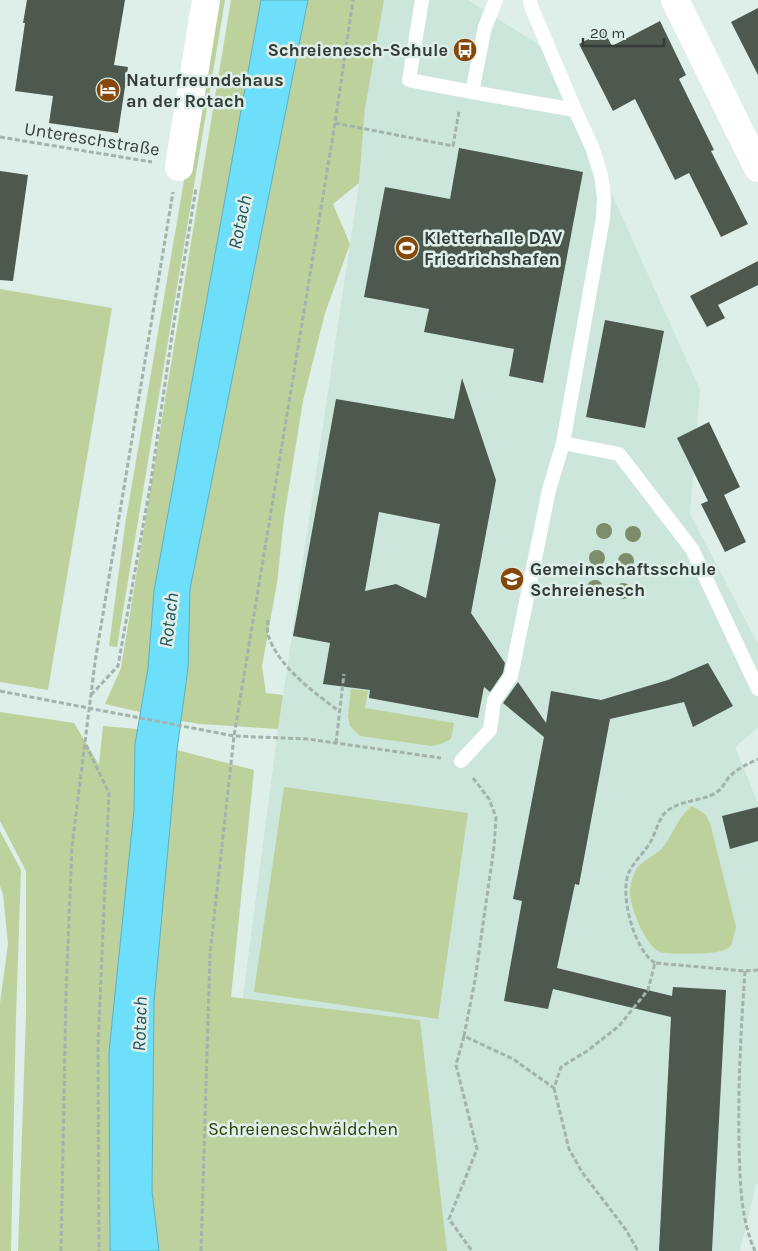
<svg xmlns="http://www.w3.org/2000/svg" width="758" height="1251" font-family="Karla,sans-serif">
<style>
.built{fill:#cce6dc}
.green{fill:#bcd19c}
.water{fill:#6ddffb;stroke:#5caec0}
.building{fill:#4d584f;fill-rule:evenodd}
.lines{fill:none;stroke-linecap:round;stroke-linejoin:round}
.path{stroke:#a3b2ac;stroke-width:3;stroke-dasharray:5 2.5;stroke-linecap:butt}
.service{stroke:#fff;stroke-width:14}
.minor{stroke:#fff;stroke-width:28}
.tree{fill:#7c8e69}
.labels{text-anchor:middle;stroke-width:5;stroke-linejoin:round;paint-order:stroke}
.poi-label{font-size:18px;font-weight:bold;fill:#343b38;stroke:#ddefe8;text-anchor:start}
.street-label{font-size:18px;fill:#343b38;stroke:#ddefe8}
.park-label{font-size:18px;fill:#2d3e01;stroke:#ddefe8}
.water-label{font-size:19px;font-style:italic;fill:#1f515c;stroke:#ddefe8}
</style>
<rect width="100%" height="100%" fill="#ddefe8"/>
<polygon class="built" points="384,0 468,0 547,50 700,390 690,514 758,644 758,728 735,747 758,803 758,1184 756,1185 740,1251 404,1251 241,1012 278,729 359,183 365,109"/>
<g class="green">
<polygon points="215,0 225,0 117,647 109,646 125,525"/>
<polygon points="231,0 261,0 154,591 148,668 140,712 105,704 121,668"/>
<polygon points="308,0 384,0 365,109 359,183 333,204 350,244 325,313 303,401 284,518 277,583 262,666 266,693 283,695 278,729 200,724 181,721 188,668 190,589"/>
<polygon points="0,289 112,308 48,690 0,682"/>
<polygon points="351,689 368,691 365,708 454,723 451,739 441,744 432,746 360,736 350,726 348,716"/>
<polygon points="0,712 74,723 99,765 103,726 137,729 134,810 109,1052 110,1251 18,1251 26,1015 26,871 0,821"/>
<polygon points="177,750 254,770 231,997 420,1020 447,1251 159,1251 152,1191 154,1002"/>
<polygon points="284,787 468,813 438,1019 254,992"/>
<path d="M 692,806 L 705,814 L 710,823 L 736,927 L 731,946 C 728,948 724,950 721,951 C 712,954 668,955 660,952 C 645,946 628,903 630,889 C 631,884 632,878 634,874 C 641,858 656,857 664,846 C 673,833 680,814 692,806 Z"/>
<polygon points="0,831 21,870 16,1016 11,1251 0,1251 0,1003 8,944 3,894 0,886"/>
</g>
<polygon class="water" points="261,0 308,0 190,589 188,668 177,750 154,1002 152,1191 159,1251 110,1251 109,1052 134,810 135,744 148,668 154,591"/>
<g class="building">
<polygon points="27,0 125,0 114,65 128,67 118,133 49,123 53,96 15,91 25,23 23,23"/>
<polygon points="758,8 758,75 731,22"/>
<polygon points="660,21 686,75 679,79 714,150 711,151 748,224 721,237 689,173 675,180 635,99 613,111 579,44 604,31 612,46"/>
<polygon points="459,148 583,172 543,383 509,376 514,349 424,332 429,309 364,297 385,187 450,199"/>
<polygon points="0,171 28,175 13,281 0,280"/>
<polygon points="758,261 758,285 718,305 725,318 707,327 690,296"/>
<polygon points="605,320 664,331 645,428 586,417"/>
<path d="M 462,378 L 496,480 L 471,613 L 505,663 L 503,673 L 490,692 L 484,687 L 478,718 L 369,698 L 370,690 L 323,684 L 330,643 L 293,636 L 336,399 L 454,419 ZM 379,512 L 440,524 L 426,598 L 396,584 L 365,591 Z"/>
<polygon points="709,422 740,487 724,495 746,542 725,552 701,504 708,501 677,438"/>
<polygon points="708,663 733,706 693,727 684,702 610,719 579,885 575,884 557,968 672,996 673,987 726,990 712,1251 659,1251 671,1017 553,989 548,1009 504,1001 522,901 513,899 544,737 503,703 518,682 546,723 551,691 601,700 668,680"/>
<polygon points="758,807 758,841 730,849 722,816"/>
</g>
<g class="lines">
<g class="path">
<polyline points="335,123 453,146 459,111"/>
<polyline points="0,137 152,162"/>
<path d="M 268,620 C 268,625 267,631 268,635 C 279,668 314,692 340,712"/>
<polyline points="0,691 234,736 308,739 441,758"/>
<polyline points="91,695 118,666 151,481 172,335 196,188"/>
<polyline points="336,743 344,674"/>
<polyline points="86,745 109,793 98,1046 99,1251"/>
<polyline points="473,778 489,799 496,817 494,847 475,980 464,1036 513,1059 554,1088 561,1067 587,1051 619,1026 648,990 655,963 745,971 758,970"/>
<path d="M 655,963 C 634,950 619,894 629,872 C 635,860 645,852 651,841 C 656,832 659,817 667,811 C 682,799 702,802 717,792 C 722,789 725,782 729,777 C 737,769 747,764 758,759"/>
<path d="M 745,971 C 741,1028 738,1085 739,1143 C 740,1179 740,1218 755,1251"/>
<polyline points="464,1036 456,1065 477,1149 449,1219 472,1251"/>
<polyline points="554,1088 569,1149 582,1172 626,1230 638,1251"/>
<polyline points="61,1251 66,993 72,846 95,662 173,192"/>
<polyline points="201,1251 210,954 234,736 335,123 353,0"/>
</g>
<g class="service">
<polyline points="422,0 409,80 472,92"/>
<polyline points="496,0 485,27 472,92 575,110"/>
<polyline points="530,0 531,6 575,110 592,147 601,175 604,198 603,218 563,443 619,454 692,549 758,689"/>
<polyline points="461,761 490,730 494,701 511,676 549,490 563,443"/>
</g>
<g class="minor">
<polyline points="675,0 758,168"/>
<polyline points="179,167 206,0"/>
</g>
</g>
<g class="tree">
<circle cx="604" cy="531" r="8"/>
<circle cx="633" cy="534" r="8"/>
<circle cx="597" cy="558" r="8"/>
<circle cx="626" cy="561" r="8"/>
<circle cx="595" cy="588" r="8"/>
<circle cx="623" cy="591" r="8"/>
</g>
<defs>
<g id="bus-disc" transform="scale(1.25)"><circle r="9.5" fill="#864809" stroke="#ddefe8"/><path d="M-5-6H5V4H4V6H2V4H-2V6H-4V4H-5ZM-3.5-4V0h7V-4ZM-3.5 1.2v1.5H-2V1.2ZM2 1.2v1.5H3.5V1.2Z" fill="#fff"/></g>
<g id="hotel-disc" transform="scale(1.25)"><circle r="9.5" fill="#864809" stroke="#ddefe8"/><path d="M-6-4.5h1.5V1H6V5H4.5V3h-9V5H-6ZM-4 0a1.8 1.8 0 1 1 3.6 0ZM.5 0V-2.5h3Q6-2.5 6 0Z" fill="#fff"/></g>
<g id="stadium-disc" transform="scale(1.25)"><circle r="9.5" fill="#864809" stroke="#ddefe8"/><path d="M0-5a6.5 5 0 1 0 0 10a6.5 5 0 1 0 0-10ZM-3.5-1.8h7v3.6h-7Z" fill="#fff"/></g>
<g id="school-disc" transform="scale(1.25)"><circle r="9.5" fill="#864809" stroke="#ddefe8"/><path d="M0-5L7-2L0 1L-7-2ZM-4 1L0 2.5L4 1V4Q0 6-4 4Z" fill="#fff"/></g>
</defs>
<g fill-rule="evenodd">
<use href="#bus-disc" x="465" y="50"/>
<use href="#hotel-disc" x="108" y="90"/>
<use href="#stadium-disc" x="407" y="248"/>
<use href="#school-disc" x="512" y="579"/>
</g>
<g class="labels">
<g class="poi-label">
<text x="448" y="56" text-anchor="end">Schreienesch-Schule</text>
<text x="126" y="86">Naturfreundehaus<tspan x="126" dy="21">an der Rotach</tspan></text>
<text x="424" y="244">Kletterhalle DAV<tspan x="424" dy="21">Friedrichshafen</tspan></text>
<text x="530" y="575">Gemeinschaftsschule<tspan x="530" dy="21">Schreienesch</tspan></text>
</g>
<g class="street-label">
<text transform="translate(92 139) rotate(9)" y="6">Untereschstraße</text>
</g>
<g class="park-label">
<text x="303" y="1135">Schreieneschwäldchen</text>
</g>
<g class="water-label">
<text transform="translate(239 222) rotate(-78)" y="7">Rotach</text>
<text transform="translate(168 620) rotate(-83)" y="7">Rotach</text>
<text transform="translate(139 1024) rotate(-88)" y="7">Rotach</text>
</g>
</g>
<path d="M583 38v8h81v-8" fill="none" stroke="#343b38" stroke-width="2.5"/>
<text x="590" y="38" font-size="15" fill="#343b38" stroke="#ddefe8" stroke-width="4" paint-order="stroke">20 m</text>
</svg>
